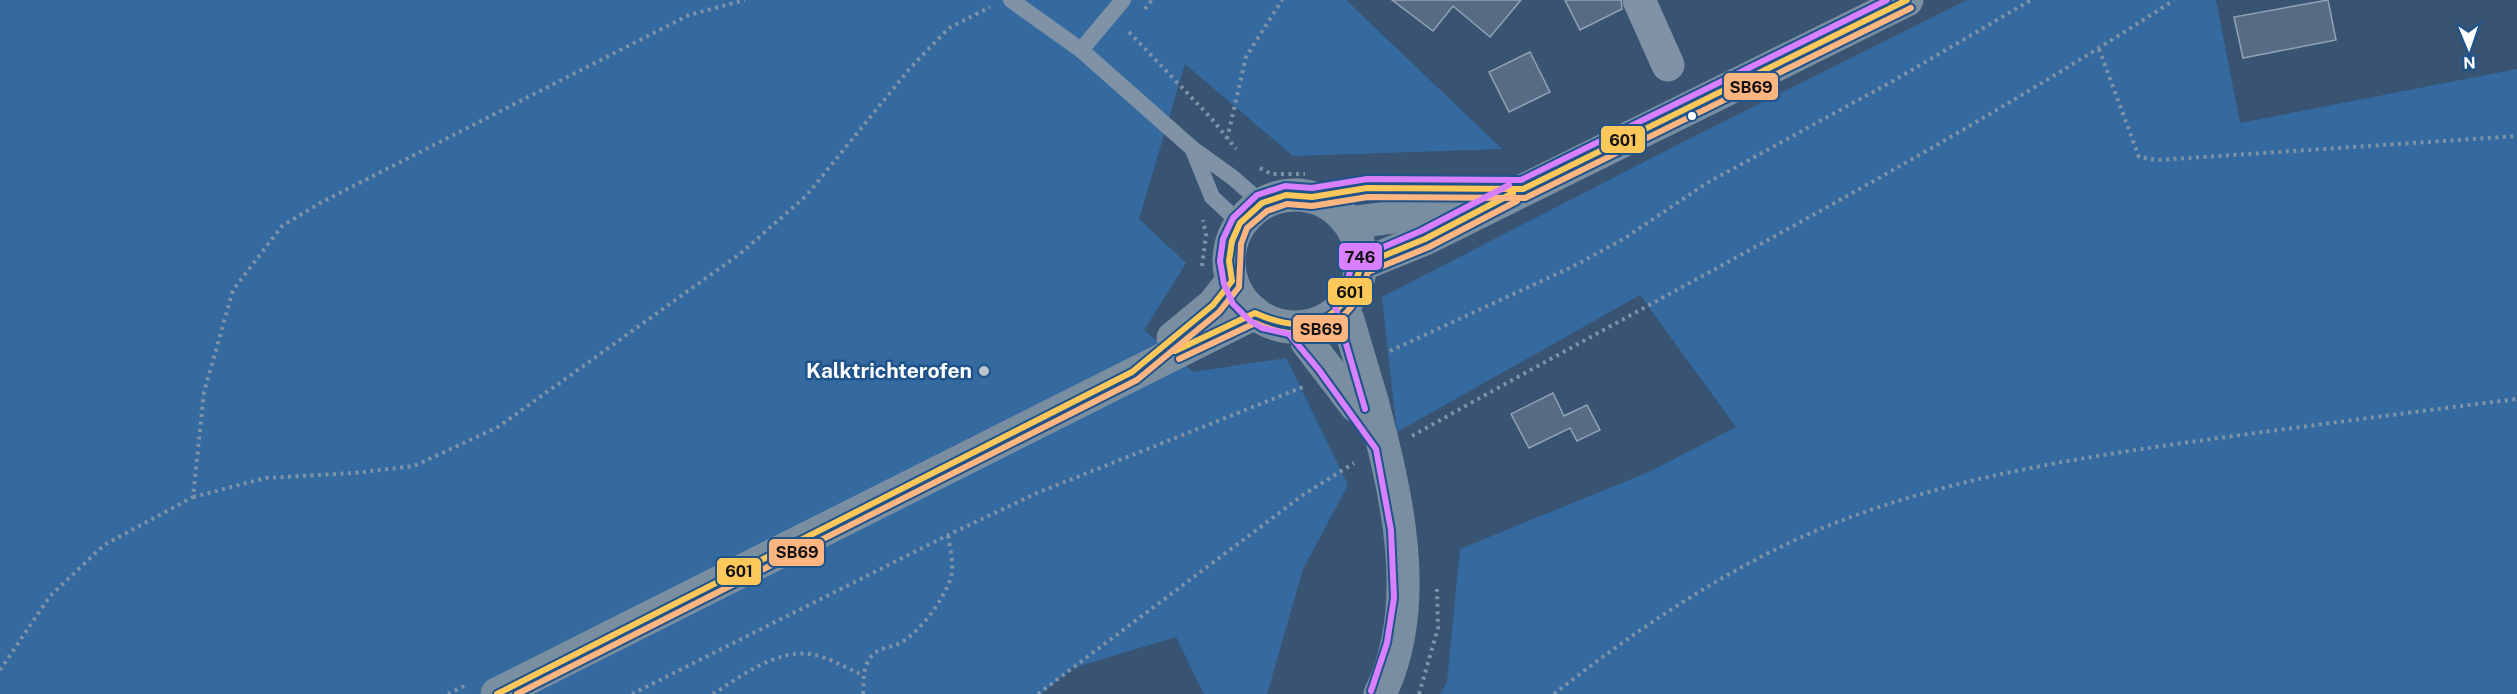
<svg xmlns="http://www.w3.org/2000/svg" width="2517" height="694" font-family="'Public Sans',sans-serif">
<style>
.green{fill:#346aa0}
.building{fill:#556c84;stroke:#92a3b5;stroke-width:1.5}
.lines{fill:none;stroke-linecap:round;stroke-linejoin:round}
.path{stroke:#7f92a6;stroke-width:4;stroke-dasharray:3 4.5;stroke-linecap:butt}
.service{stroke:#7f92a6;stroke-width:16}
.minor{stroke:#7f92a6;stroke-width:33}
.secondary{stroke:#7a8ea2;stroke-width:33}
.secondary-bridge{stroke:#7a8ea2;stroke-width:33}
.bus-1-casing{stroke:#1f538a;stroke-width:10}
.bus-2-casing{stroke:#1f538a;stroke-width:10}
.bus-3-casing{stroke:#1f538a;stroke-width:10}
.bus-1{stroke:#fdc75a;stroke-width:6}
.bus-2{stroke:#ffb580;stroke-width:6}
.bus-3{stroke:#d880ff;stroke-width:6}
.bus-dot{fill:#fff;stroke:#1f538a;stroke-width:2}
.poi-dot{fill:#b9c3ce;stroke:#1f538a;stroke-width:2}
.labels{text-anchor:middle;stroke-width:5;stroke-linejoin:round;paint-order:stroke}
.poi-label{font-size:21px;font-weight:bold;fill:#fff;stroke:#1f538a;text-anchor:end}
.line-badge{stroke:#1f538a;stroke-width:2}
.pale-badge-label{font-size:16px;text-anchor:middle;font-weight:bold;fill:#111}
</style>
<rect width="100%" height="100%" fill="#385472"/>
<g class="green">
<polygon points="0,0 1346,0 1502,149 1293,156 1185,64 1139,219 1186,263 1144,330 1193,372 1286,358 1348,485 1303,569 1267,694 1204,694 1176,637 1073,668 1041,694 0,694"/>
<polygon points="1967,0 2216,0 2240,123 2517,69 2517,694 1440,694 1447,682 1460,549 1651,471 1736,427 1640,295 1397,432 1382,297 1677,145"/>
</g>
<g class="building">
<polygon points="1392,0 1521,0 1490,37 1453,6 1433,31"/>
<polygon points="1565,0 1621,0 1622,9 1580,30"/>
<polygon points="2328,0 2336,40 2243,58 2234,17"/>
<polygon points="1530,52 1550,92 1509,112 1489,72"/>
<polygon points="1553,393 1564,416 1587,405 1600,430 1577,441 1570,428 1529,448 1511,414"/>
</g>
<g class="lines">
<g class="path">
<polyline points="1145,9 1152,0"/>
<polyline points="1129,32 1212,119 1236,149"/>
<polyline points="2099,49 2139,157 2157,160 2517,136"/>
<polyline points="1227,139 1246,57 1282,0"/>
<polyline points="1260,168 1271,174 1305,174"/>
<polyline points="1202,266 1206,235 1203,220"/>
<polyline points="1390,351 1574,266 1625,238 1707,183 1893,81 2031,0"/>
<path d="M 1412,436 C 1667,292 1929,160 2174,0"/>
<polyline points="193,497 266,478 354,473 414,466 498,427 741,253 806,196 911,67 949,28 990,7"/>
<polyline points="0,670 50,596 104,545 193,497 204,392 233,290 282,226 322,202 689,15 745,0"/>
<polyline points="448,694 468,684"/>
<polyline points="632,694 948,535 1037,493 1303,387"/>
<path d="M 713,694 C 740,677 776,649 811,654 C 828,657 846,668 863,675"/>
<path d="M 863,694 C 864,681 862,670 870,658 C 878,646 891,649 902,642 C 921,630 942,602 950,580 C 955,567 950,549 948,535"/>
<polyline points="1038,694 1303,495 1354,463"/>
<polyline points="1419,694 1438,628 1437,589"/>
<path d="M 1554,694 C 1637,629 1728,567 1825,527 C 1953,475 2090,456 2226,437 C 2323,424 2420,411 2517,399"/>
</g>
<g class="service">
<polyline points="1011,0 1081,50 1193,149 1232,177 1262,203"/>
<polyline points="1081,50 1123,0"/>
<polyline points="1193,150 1212,197 1240,223"/>
<polyline points="1312,197 1367,188 1513,189"/>
</g>
<polyline class="minor" points="1639,0 1668,65"/>
<g class="secondary">
<circle cx="1295" cy="261" r="66"/>
<polyline points="1349,223 1469,207"/>
<polyline points="1361,265 1425,239 1907,0"/>
<polyline points="1173,338 1213,305 1232,281"/>
<path d="M 1372,401 C 1396,492 1424,604 1380,694"/>
<polyline points="497,694 1255,313"/>
</g>
<g class="secondary-bridge">
<polyline points="1348,320 1372,401"/>
<polyline points="1307,342 1356,406"/>
</g>
<g class="bus-1-casing">
<g id="bus-1">
<path d="M 1175,351 L 1255,313 C 1308,337 1345,322 1361,265 L 1425,239 L 1513,193"/>
<polyline points="497,694 1132,372 1213,305 1232,281 1229,261 1232,241 1240,223 1262,203 1286,195 1312,197 1367,188 1523,189 1907,0"/>
</g>
</g>
<g class="bus-2-casing">
<g id="bus-2">
<path d="M 1179,359 L 1255,323 C 1308,347 1352,328 1368,272 L 1429,247 L 1517,201"/>
<polyline points="517,694 1137,380 1219,312 1239,287 1241,244 1247,228 1267,211 1287,204 1312,206 1368,197 1525,198 1911,8"/>
</g>
</g>
<g class="bus-3-casing">
<g id="bus-3">
<polyline points="1365,409 1335,306 1345,290 1353,260 1421,231 1509,185"/>
<polyline points="1371,691 1387,643 1394,598 1391,530 1376,449 1319,370 1289,334 1262,328 1249,320 1233,304 1224,284 1220,261 1223,239 1233,218 1257,195 1285,186 1312,188 1367,179 1521,180 1887,0"/>
</g>
</g>
<use href="#bus-1" class="bus-1"/>
<use href="#bus-2" class="bus-2"/>
<use href="#bus-3" class="bus-3"/>
</g>
<circle class="bus-dot" cx="1692" cy="116" r="5"/>
<circle class="poi-dot" cx="984" cy="371" r="6"/>
<g class="labels">
<g class="poi-label">
<text x="972" y="378">Kalktrichterofen</text>
</g>
</g>
<g class="line-badge">
<rect x="1723" y="72" width="56" height="29" rx="6" fill="#ffb580"/>
<rect x="1600" y="125" width="46" height="29" rx="6" fill="#fdc75a"/>
<rect x="1338" y="242" width="45" height="29" rx="6" fill="#d880ff"/>
<rect x="1327" y="277" width="46" height="29" rx="6" fill="#fdc75a"/>
<rect x="1292" y="314" width="57" height="29" rx="6" fill="#ffb580"/>
<rect x="768" y="538" width="57" height="29" rx="6" fill="#ffb580"/>
<rect x="716" y="557" width="46" height="29" rx="6" fill="#fdc75a"/>
</g>
<g class="pale-badge-label">
<text x="1751" y="93">SB69</text>
<text x="1623" y="146">601</text>
<text x="1360" y="263">746</text>
<text x="1350" y="298">601</text>
<text x="1321" y="335">SB69</text>
<text x="797" y="558">SB69</text>
<text x="739" y="577">601</text>
</g>
<g transform="translate(2469 48) rotate(178)" stroke="#1f538a" stroke-width="4.5" paint-order="stroke">
<path d="M0-4.5L10 22L0 15L-10 22Z" fill="#ffffff"/>
<text y="-9" font-size="16" font-weight="bold" text-anchor="middle" fill="#ffffff">N</text>
</g>
</svg>
